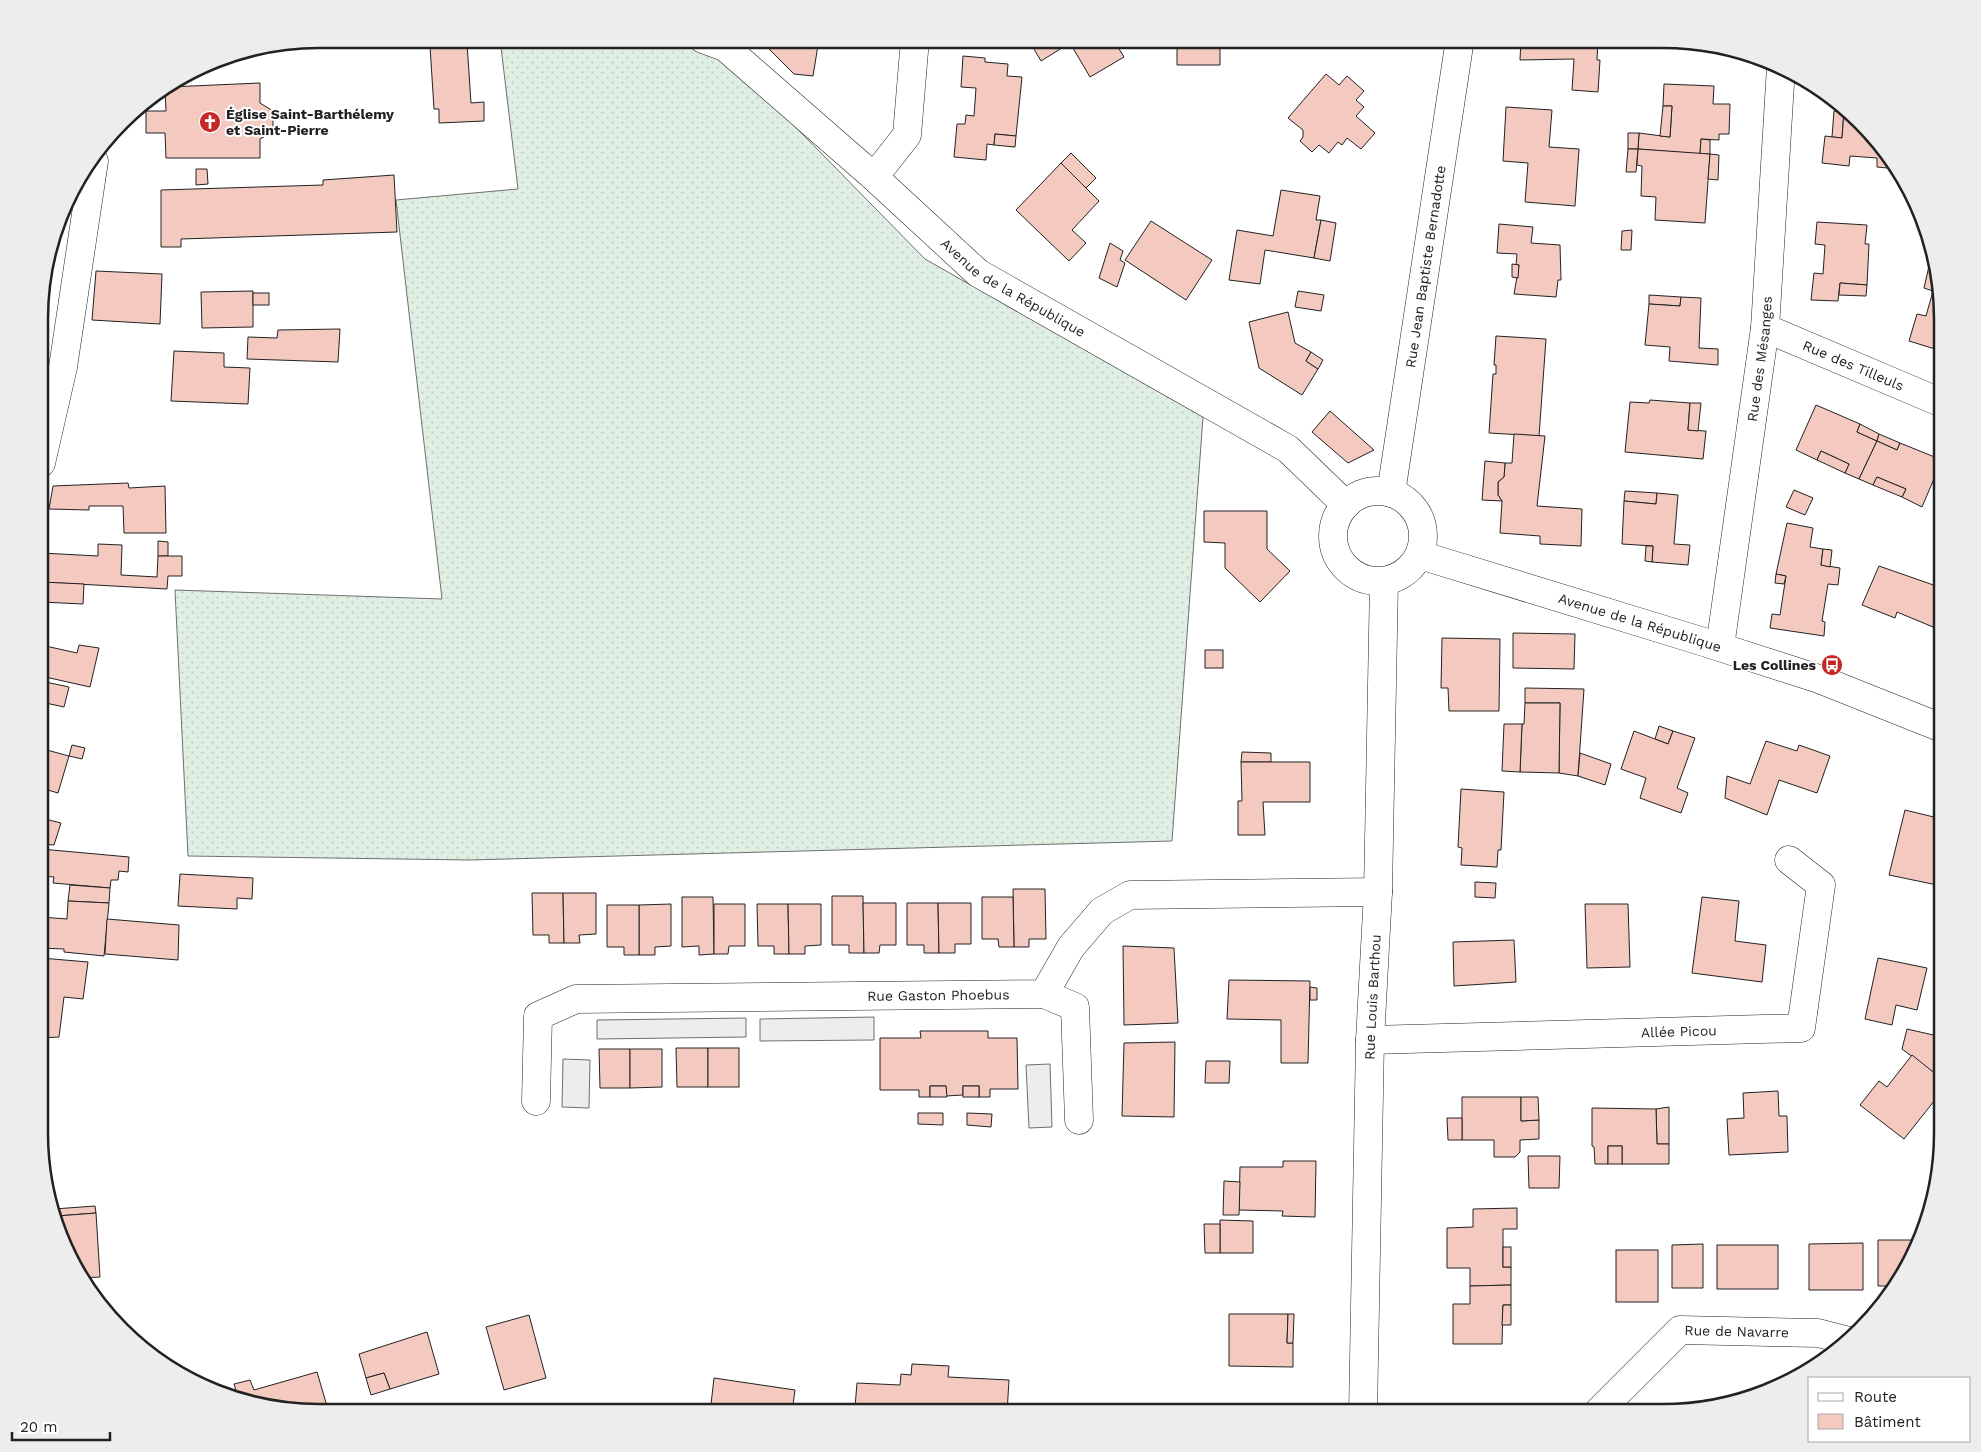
<svg xmlns="http://www.w3.org/2000/svg" width="1981" height="1452" font-family="'Work Sans',sans-serif">
<style>
.grass{fill:url(#grass-dots);stroke:#6f6f6f}
.parking{fill:#ededed;stroke:#6f6f6f}
.building{fill:#f3c9c0;stroke:#222}
.lines{fill:none;stroke-linecap:round;stroke-linejoin:round}
.street-casing{stroke:#222;stroke-width:29}
.secondary-casing{stroke:#222;stroke-width:29}
.street{stroke:#fff;stroke-width:28}
.secondary{stroke:#fff;stroke-width:28}
.labels{text-anchor:middle;stroke-width:4;stroke-linejoin:round;paint-order:stroke}
.poi-label{font-size:14px;font-weight:bold;fill:#222;stroke:#fff;text-anchor:start}
.street-label{font-size:14px;fill:#222;stroke:#fff}
.rim{fill:none;stroke:#222;stroke-width:2.5}
</style>
<defs>
<pattern id="grass-dots" width="8" height="8" patternUnits="userSpaceOnUse" patternTransform="scale(1.25)"><rect width="8" height="8" fill="#e0efe3"/><path d="M2 2h.1M6 6h.1" fill="none" stroke="#c0cdc2" stroke-width="1.8" stroke-linecap="round"/></pattern>
</defs>
<rect width="100%" height="100%" fill="#fff"/>
<polygon class="grass" points="500,39 685,39 720,50 925,259 1203,417 1172,841 470,860 188,856 175,590 442,599 396,200 518,189"/>
<g class="parking">
<polygon points="874,1017 874,1040 760,1041 760,1019"/>
<polygon points="746,1018 746,1037 597,1039 597,1020"/>
<polygon points="563,1059 590,1060 589,1108 562,1107"/>
<polygon points="1050,1064 1052,1127 1029,1128 1026,1065"/>
</g>
<g class="building">
<polygon points="771,39 819,39 813,76 794,74 769,49"/>
<polygon points="1028,39 1113,39 1124,57 1090,77 1070,43 1041,61"/>
<polygon points="1151,39 1220,39 1220,65 1177,65 1177,42 1151,42"/>
<polygon points="1521,39 1598,39 1597,60 1600,60 1598,92 1572,90 1574,59 1520,60"/>
<polygon points="467,43 471,103 484,102 484,121 439,123 439,109 434,109 430,46"/>
<polygon points="963,56 985,58 985,62 1008,64 1007,76 1022,77 1016,136 995,134 994,145 987,144 986,160 954,157 957,124 965,124 966,115 974,116 976,88 961,87"/>
<polygon points="1326,74 1339,85 1347,76 1364,91 1356,100 1364,107 1356,116 1375,133 1361,149 1347,138 1342,145 1338,142 1329,153 1319,145 1312,152 1300,141 1303,137 1303,130 1288,118"/>
<polygon points="260,83 260,103 273,111 273,132 260,139 260,158 166,158 165,133 146,133 146,111 166,111 165,89 169,87"/>
<polygon points="1664,84 1714,86 1713,104 1730,104 1729,134 1719,134 1719,140 1701,139 1700,154 1638,149 1639,133 1670,137 1672,106 1663,106"/>
<polygon points="1663,106 1672,106 1670,137 1660,136"/>
<polygon points="1506,107 1552,110 1549,147 1579,149 1575,206 1525,202 1528,163 1503,161"/>
<polygon points="1834,111 1844,111 1842,138 1832,137"/>
<polygon points="1844,111 1884,148 1897,169 1877,167 1877,158 1850,156 1849,166 1822,163 1825,136 1842,138"/>
<polygon points="1628,133 1639,133 1638,149 1628,149"/>
<polygon points="995,134 1016,136 1015,147 994,145"/>
<polygon points="1701,139 1710,140 1710,154 1700,154"/>
<polygon points="1628,149 1638,149 1636,172 1626,172"/>
<polygon points="1638,149 1710,154 1705,223 1655,220 1656,197 1641,196 1642,166 1637,165"/>
<polygon points="1071,153 1096,178 1086,188 1061,163"/>
<polygon points="1710,154 1719,155 1718,180 1708,179"/>
<polygon points="1061,163 1099,201 1072,230 1086,243 1069,261 1016,210"/>
<polygon points="196,169 207,169 208,184 196,185"/>
<polygon points="394,175 397,232 181,239 181,247 161,247 161,190 323,185 323,180"/>
<polygon points="73,188 69,212 63,211 68,195"/>
<polygon points="1281,190 1320,196 1316,220 1321,220 1314,258 1265,250 1260,284 1229,280 1237,230 1273,236"/>
<polygon points="1321,220 1336,223 1330,261 1314,258"/>
<polygon points="1151,221 1212,260 1186,300 1125,260"/>
<polygon points="1817,222 1867,225 1865,244 1869,244 1867,285 1840,283 1838,301 1811,300 1814,273 1823,274 1825,245 1815,244"/>
<polygon points="1499,224 1533,227 1531,243 1560,245 1561,280 1558,280 1556,297 1514,294 1519,265 1516,265 1517,254 1497,253"/>
<polygon points="1632,230 1631,250 1621,250 1622,231"/>
<polygon points="1110,243 1123,251 1120,260 1125,263 1117,287 1099,278"/>
<polygon points="1512,264 1519,265 1518,278 1512,277"/>
<polygon points="1929,266 1933,267 1942,301 1942,332 1939,331 1935,349 1909,341 1917,314 1926,316 1933,291 1924,288"/>
<polygon points="96,271 162,274 160,324 92,320"/>
<polygon points="1840,283 1867,285 1866,296 1839,295"/>
<polygon points="253,291 253,327 202,328 201,292"/>
<polygon points="1298,291 1324,295 1321,311 1295,307"/>
<rect x="253" y="293" width="16" height="12"/>
<polygon points="1649,295 1681,297 1680,306 1649,304"/>
<polygon points="1681,297 1701,298 1699,348 1718,349 1718,365 1669,361 1670,347 1645,345 1649,304 1680,306"/>
<polygon points="1288,312 1295,343 1311,352 1306,361 1318,369 1302,395 1259,368 1249,322"/>
<polygon points="340,329 338,362 247,359 248,337 277,338 278,330"/>
<polygon points="1496,336 1546,339 1539,436 1489,433 1493,374 1496,374 1496,365 1494,365"/>
<polygon points="174,351 224,353 224,367 250,368 248,404 171,401"/>
<polygon points="1311,352 1323,360 1318,369 1306,361"/>
<polygon points="1650,400 1690,403 1688,430 1706,431 1703,459 1625,452 1630,402 1649,403"/>
<polygon points="1690,403 1701,403 1698,431 1688,430"/>
<polygon points="1816,405 1860,424 1857,432 1877,441 1859,479 1845,473 1849,464 1821,451 1817,460 1796,450"/>
<polygon points="1330,411 1374,450 1348,463 1312,432"/>
<polygon points="1860,424 1879,434 1877,441 1857,432"/>
<polygon points="1514,434 1545,436 1537,506 1582,509 1581,546 1540,544 1540,536 1500,533 1502,501 1498,495 1498,482 1504,477 1505,463 1512,463"/>
<polygon points="1879,434 1900,443 1897,450 1877,441"/>
<polygon points="1877,441 1897,450 1900,443 1942,460 1922,507 1902,497 1906,489 1877,477 1873,485 1859,479"/>
<polygon points="1821,451 1849,464 1845,473 1817,460"/>
<polygon points="1485,461 1505,463 1504,477 1498,482 1498,495 1502,501 1482,500"/>
<polygon points="1877,477 1906,489 1902,497 1873,485"/>
<polygon points="128,483 129,488 165,486 166,533 124,533 123,506 89,506 89,510 49,509 53,486"/>
<polygon points="1794,490 1813,498 1805,515 1786,507"/>
<polygon points="1625,491 1657,493 1656,504 1624,501"/>
<polygon points="1657,493 1678,495 1674,544 1690,545 1688,565 1652,562 1653,546 1622,544 1624,501 1656,504"/>
<polygon points="1204,511 1267,511 1267,549 1290,571 1260,602 1225,568 1225,543 1204,542"/>
<polygon points="1787,523 1813,528 1810,547 1823,549 1821,565 1840,568 1838,585 1828,584 1822,621 1825,622 1824,636 1770,628 1772,614 1780,615 1786,576 1776,574"/>
<polygon points="158,541 168,542 168,556 158,556"/>
<polygon points="98,544 122,545 121,575 157,577 158,556 182,556 182,576 168,576 167,589 41,582 41,553 98,556"/>
<polygon points="1646,546 1653,546 1652,562 1645,561"/>
<polygon points="1823,549 1832,550 1830,567 1821,565"/>
<polygon points="1879,566 1942,588 1942,602 1933,627 1897,612 1895,618 1862,605"/>
<polygon points="1776,574 1786,576 1784,584 1775,583"/>
<polygon points="41,582 84,584 83,604 41,602"/>
<polygon points="1942,602 1942,630 1933,627"/>
<polygon points="1513,633 1575,634 1574,669 1513,668"/>
<polygon points="1442,638 1500,639 1499,711 1449,711 1448,688 1441,688"/>
<polygon points="41,645 77,653 79,645 99,648 90,687 41,676"/>
<rect x="1205" y="650" width="18" height="18"/>
<polygon points="41,681 69,687 64,707 41,702"/>
<polygon points="1525,688 1584,689 1578,776 1559,773 1560,703 1525,703"/>
<polygon points="1525,703 1560,703 1559,773 1520,772 1522,724 1524,724"/>
<polygon points="1504,724 1522,724 1520,772 1502,771"/>
<polygon points="1659,726 1673,731 1668,744 1655,739"/>
<polygon points="1634,731 1668,744 1673,731 1695,738 1677,788 1688,793 1681,813 1640,798 1646,778 1621,769"/>
<polygon points="1766,741 1797,751 1799,745 1830,756 1817,793 1779,780 1767,815 1725,798 1727,776 1750,784"/>
<polygon points="72,745 85,748 82,759 69,756"/>
<polygon points="43,749 69,756 58,793 41,788"/>
<polygon points="1242,752 1271,753 1271,762 1241,762"/>
<polygon points="1580,753 1611,764 1605,785 1578,776"/>
<polygon points="1241,762 1310,762 1310,802 1263,802 1265,835 1238,835 1238,801 1242,801"/>
<polygon points="1461,789 1504,792 1501,850 1498,850 1497,867 1461,865 1462,848 1458,847"/>
<polygon points="1905,810 1942,819 1942,844 1939,858 1942,858 1942,886 1889,875"/>
<polygon points="41,818 61,823 54,845 41,844"/>
<polygon points="41,849 129,857 128,872 119,871 118,880 111,880 110,888 53,883 54,877 41,876"/>
<polygon points="180,874 253,878 252,899 237,898 237,909 178,906"/>
<polygon points="1475,882 1496,883 1495,898 1475,897"/>
<polygon points="70,885 110,888 109,903 68,901"/>
<polygon points="1013,889 1045,889 1046,939 1029,939 1029,947 1014,947"/>
<polygon points="532,893 563,893 564,943 549,943 549,935 533,935"/>
<polygon points="563,893 596,893 596,934 579,935 580,943 564,943"/>
<polygon points="832,896 863,896 864,953 849,953 849,945 832,945"/>
<polygon points="682,897 713,897 714,954 699,955 699,946 682,947"/>
<polygon points="982,897 1013,897 1014,947 999,947 998,939 982,939"/>
<polygon points="1702,897 1739,901 1735,941 1766,945 1762,982 1692,973"/>
<polygon points="68,901 109,903 104,956 64,952 64,949 41,948 41,917 67,919"/>
<polygon points="863,903 896,903 896,945 880,945 879,953 864,953"/>
<polygon points="907,903 938,903 939,953 924,953 924,945 907,945"/>
<polygon points="938,903 971,903 971,944 955,944 955,953 939,953"/>
<polygon points="671,904 671,946 655,947 655,955 639,955 639,905"/>
<polygon points="714,904 745,904 745,946 729,946 728,954 714,954"/>
<polygon points="757,904 788,904 789,954 774,954 774,946 758,946"/>
<polygon points="788,904 821,904 821,945 805,946 805,954 789,954"/>
<polygon points="1585,904 1628,904 1630,967 1587,968"/>
<polygon points="607,905 639,905 639,955 624,955 624,947 607,947"/>
<polygon points="107,919 179,925 178,960 105,954"/>
<polygon points="1514,940 1516,982 1454,986 1453,942"/>
<polygon points="1123,946 1174,948 1178,1023 1124,1025"/>
<polygon points="41,958 88,962 83,999 64,997 59,1037 41,1038"/>
<polygon points="1878,958 1927,968 1917,1010 1896,1005 1892,1025 1865,1019"/>
<polygon points="1229,980 1310,981 1308,1063 1281,1063 1281,1020 1227,1019"/>
<polygon points="1310,987 1317,988 1317,1000 1310,1000"/>
<polygon points="1907,1029 1942,1037 1942,1060 1933,1072 1902,1049"/>
<polygon points="920,1031 988,1031 988,1038 1017,1038 1018,1089 990,1089 990,1097 979,1097 979,1086 963,1086 963,1095 946,1096 946,1086 930,1086 930,1097 919,1097 919,1090 880,1090 880,1038 921,1038"/>
<polygon points="1175,1042 1174,1117 1122,1116 1124,1043"/>
<polygon points="676,1048 708,1048 708,1087 677,1087"/>
<rect x="708" y="1048" width="31" height="39"/>
<polygon points="599,1049 630,1049 630,1088 600,1088"/>
<polygon points="630,1049 662,1049 662,1087 630,1088"/>
<polygon points="1912,1055 1942,1079 1942,1091 1904,1139 1860,1105 1879,1081 1887,1087"/>
<polygon points="1206,1061 1230,1061 1229,1083 1205,1083"/>
<polygon points="930,1086 946,1086 947,1097 930,1097"/>
<rect x="963" y="1086" width="16" height="11"/>
<polygon points="1778,1091 1779,1116 1787,1116 1788,1152 1729,1155 1727,1119 1744,1118 1743,1093"/>
<polygon points="1462,1097 1521,1097 1521,1121 1539,1120 1539,1139 1520,1140 1520,1152 1515,1157 1494,1157 1494,1140 1462,1140"/>
<polygon points="1521,1097 1538,1097 1539,1120 1521,1121"/>
<polygon points="1669,1107 1669,1144 1657,1144 1656,1109"/>
<polygon points="1592,1108 1656,1109 1657,1144 1669,1144 1669,1164 1622,1164 1622,1146 1608,1146 1608,1164 1595,1164 1594,1147 1592,1146"/>
<polygon points="918,1113 943,1113 943,1125 918,1124"/>
<polygon points="967,1113 992,1114 991,1127 967,1125"/>
<polygon points="1447,1118 1462,1118 1462,1140 1448,1140"/>
<rect x="1608" y="1146" width="14" height="18"/>
<polygon points="1528,1156 1560,1156 1559,1188 1529,1188"/>
<polygon points="1283,1161 1316,1161 1315,1217 1282,1216 1283,1211 1239,1210 1240,1167 1283,1167"/>
<polygon points="1224,1181 1240,1182 1239,1215 1223,1215"/>
<polygon points="95,1206 96,1213 57,1216 54,1209"/>
<polygon points="1517,1208 1517,1229 1503,1229 1503,1267 1511,1267 1511,1285 1470,1286 1470,1268 1447,1268 1447,1228 1473,1227 1473,1209"/>
<polygon points="96,1213 100,1277 81,1278 76,1273 57,1216"/>
<polygon points="1220,1220 1253,1221 1253,1253 1220,1253"/>
<polygon points="1204,1224 1220,1224 1220,1253 1205,1253"/>
<polygon points="1878,1240 1921,1240 1894,1286 1878,1286"/>
<polygon points="1863,1243 1863,1290 1809,1290 1809,1244"/>
<polygon points="1703,1244 1703,1288 1672,1288 1672,1245"/>
<rect x="1717" y="1245" width="61" height="44"/>
<rect x="1503" y="1247" width="8" height="20"/>
<rect x="1616" y="1250" width="42" height="52"/>
<polygon points="1511,1285 1511,1305 1503,1305 1502,1344 1453,1344 1453,1304 1470,1304 1470,1286"/>
<polygon points="1503,1305 1511,1305 1511,1325 1502,1325"/>
<polygon points="1229,1314 1288,1314 1287,1343 1293,1343 1293,1367 1229,1366"/>
<polygon points="1288,1314 1294,1314 1293,1343 1287,1343"/>
<polygon points="529,1315 546,1378 504,1390 486,1327"/>
<polygon points="427,1332 439,1374 390,1389 384,1373 366,1378 359,1354"/>
<polygon points="912,1364 949,1366 948,1377 1009,1380 1007,1413 881,1413 877,1408 855,1407 857,1383 900,1385 901,1374 911,1375"/>
<polygon points="317,1372 329,1413 301,1413 239,1400 234,1384 250,1380 254,1390"/>
<polygon points="384,1373 390,1389 371,1395 366,1378"/>
<polygon points="714,1378 795,1390 792,1413 710,1413"/>
</g>
<g class="lines">
<g class="street-casing">
<g id="street">
<path id="s1" d="M 703,39 L 725,47 L 874,177 L 978,273 L 1288,449 L 1346,505"/>
<polyline points="874,177 907,135 915,39"/>
<path id="s2" d="M 1765,328 L 1942,403"/>
<circle cx="1378" cy="536" r="45"/>
<path id="s3" d="M 1391,493 L 1460,39"/>
<path id="s4" d="M 1420,555 L 1704,642 L 1819,679 L 1942,728"/>
<path id="s5" d="M 1720,647 L 1765,328 L 1781,67"/>
<polyline points="1044,994 1075,1007 1079,1120"/>
<path id="s6" d="M 1370,1040 L 1801,1028 L 1821,885 L 1789,860"/>
<path id="s7" d="M 536,1101 L 538,1016 L 576,999 L 1044,994 L 1071,947 L 1102,911 L 1130,895 L 1378,892"/>
<path id="s8" d="M 1363,1413 L 1370,1040 L 1378,892 L 1384,581"/>
<path id="s9" d="M 1597,1413 L 1680,1330 L 1818,1333 L 1849,1341"/>
</g>
</g>
<g class="secondary-casing">
<polyline id="secondary" points="41,463 63,367 94,161"/>
</g>
<use href="#street" class="street"/>
<use href="#secondary" class="secondary"/>
</g>
<defs>
<g id="church-disc" transform="scale(1.125)"><circle r="9.5" fill="#c62828" stroke="#fff"/><path d="M-1.2-6h2.4v3.5h3.3v2.4h-3.3V6h-2.4V-.1h-3.3v-2.4h3.3Z" fill="#fff"/></g>
<g id="bus-disc" transform="scale(1.125)"><circle r="9.5" fill="#c62828" stroke="#fff"/><path d="M-5-6H5V4H4V6H2V4H-2V6H-4V4H-5ZM-3.5-4V0h7V-4ZM-3.5 1.2v1.5H-2V1.2ZM2 1.2v1.5H3.5V1.2Z" fill="#fff"/></g>
</defs>
<g fill-rule="evenodd">
<use href="#church-disc" x="210" y="122"/>
<use href="#bus-disc" x="1832" y="665"/>
</g>
<g class="labels">
<g class="poi-label">
<text x="226" y="119">Église Saint-Barthélemy<tspan x="226" dy="16">et Saint-Pierre</tspan></text>
<text x="1816" y="670" text-anchor="end">Les Collines</text>
</g>
<g class="street-label">
<text dy="5" stroke="none"><textPath href="#s3" startOffset="229">Rue Jean Baptiste Bernadotte</textPath></text>
<text dy="5" stroke="none"><textPath href="#s1" startOffset="400">Avenue de la République</textPath></text>
<text dy="5" stroke="none"><textPath href="#s5" startOffset="291">Rue des Mésanges</textPath></text>
<text dy="5" stroke="none"><textPath href="#s2" startOffset="96">Rue des Tilleuls</textPath></text>
<text dy="5" stroke="none"><textPath href="#s4" startOffset="230">Avenue de la République</textPath></text>
<text dy="5" stroke="none"><textPath href="#s7" startOffset="489">Rue Gaston Phoebus</textPath></text>
<text dy="5" stroke="none"><textPath href="#s8" startOffset="416">Rue Louis Barthou</textPath></text>
<text dy="5" stroke="none"><textPath href="#s6" startOffset="309">Allée Picou</textPath></text>
<text dy="5" stroke="none"><textPath href="#s9" startOffset="174">Rue de Navarre</textPath></text>
</g>
</g>
<path d="M0 0H1981V1452H0ZM319 48H1663A271 271 0 0 1 1934 319V1133A271 271 0 0 1 1663 1404H319A271 271 0 0 1 48 1133V319A271 271 0 0 1 319 48Z" fill="#ededed" fill-rule="evenodd"/>
<path class="rim" d="M319 48H1663A271 271 0 0 1 1934 319V1133A271 271 0 0 1 1663 1404H319A271 271 0 0 1 48 1133V319A271 271 0 0 1 319 48Z"/>
<rect x="1808" y="1377" width="162" height="65" fill="#ffffff" stroke="#a7a7a7"/>
<rect x="1818" y="1393" width="25" height="8" fill="#ffffff" stroke="#a7a7a7"/>
<text x="1854" y="1402" font-size="15" fill="#222222">Route</text>
<rect x="1818" y="1414" width="25" height="15" fill="#f3c9c0" stroke="#a7a7a7"/>
<text x="1854" y="1427" font-size="15" fill="#222222">Bâtiment</text>
<path d="M12 1432v8h98v-8" fill="none" stroke="#222222" stroke-width="2.5"/>
<text x="20" y="1432" font-size="15" fill="#222222" stroke="#ffffff" stroke-width="4" paint-order="stroke">20 m</text>
</svg>
